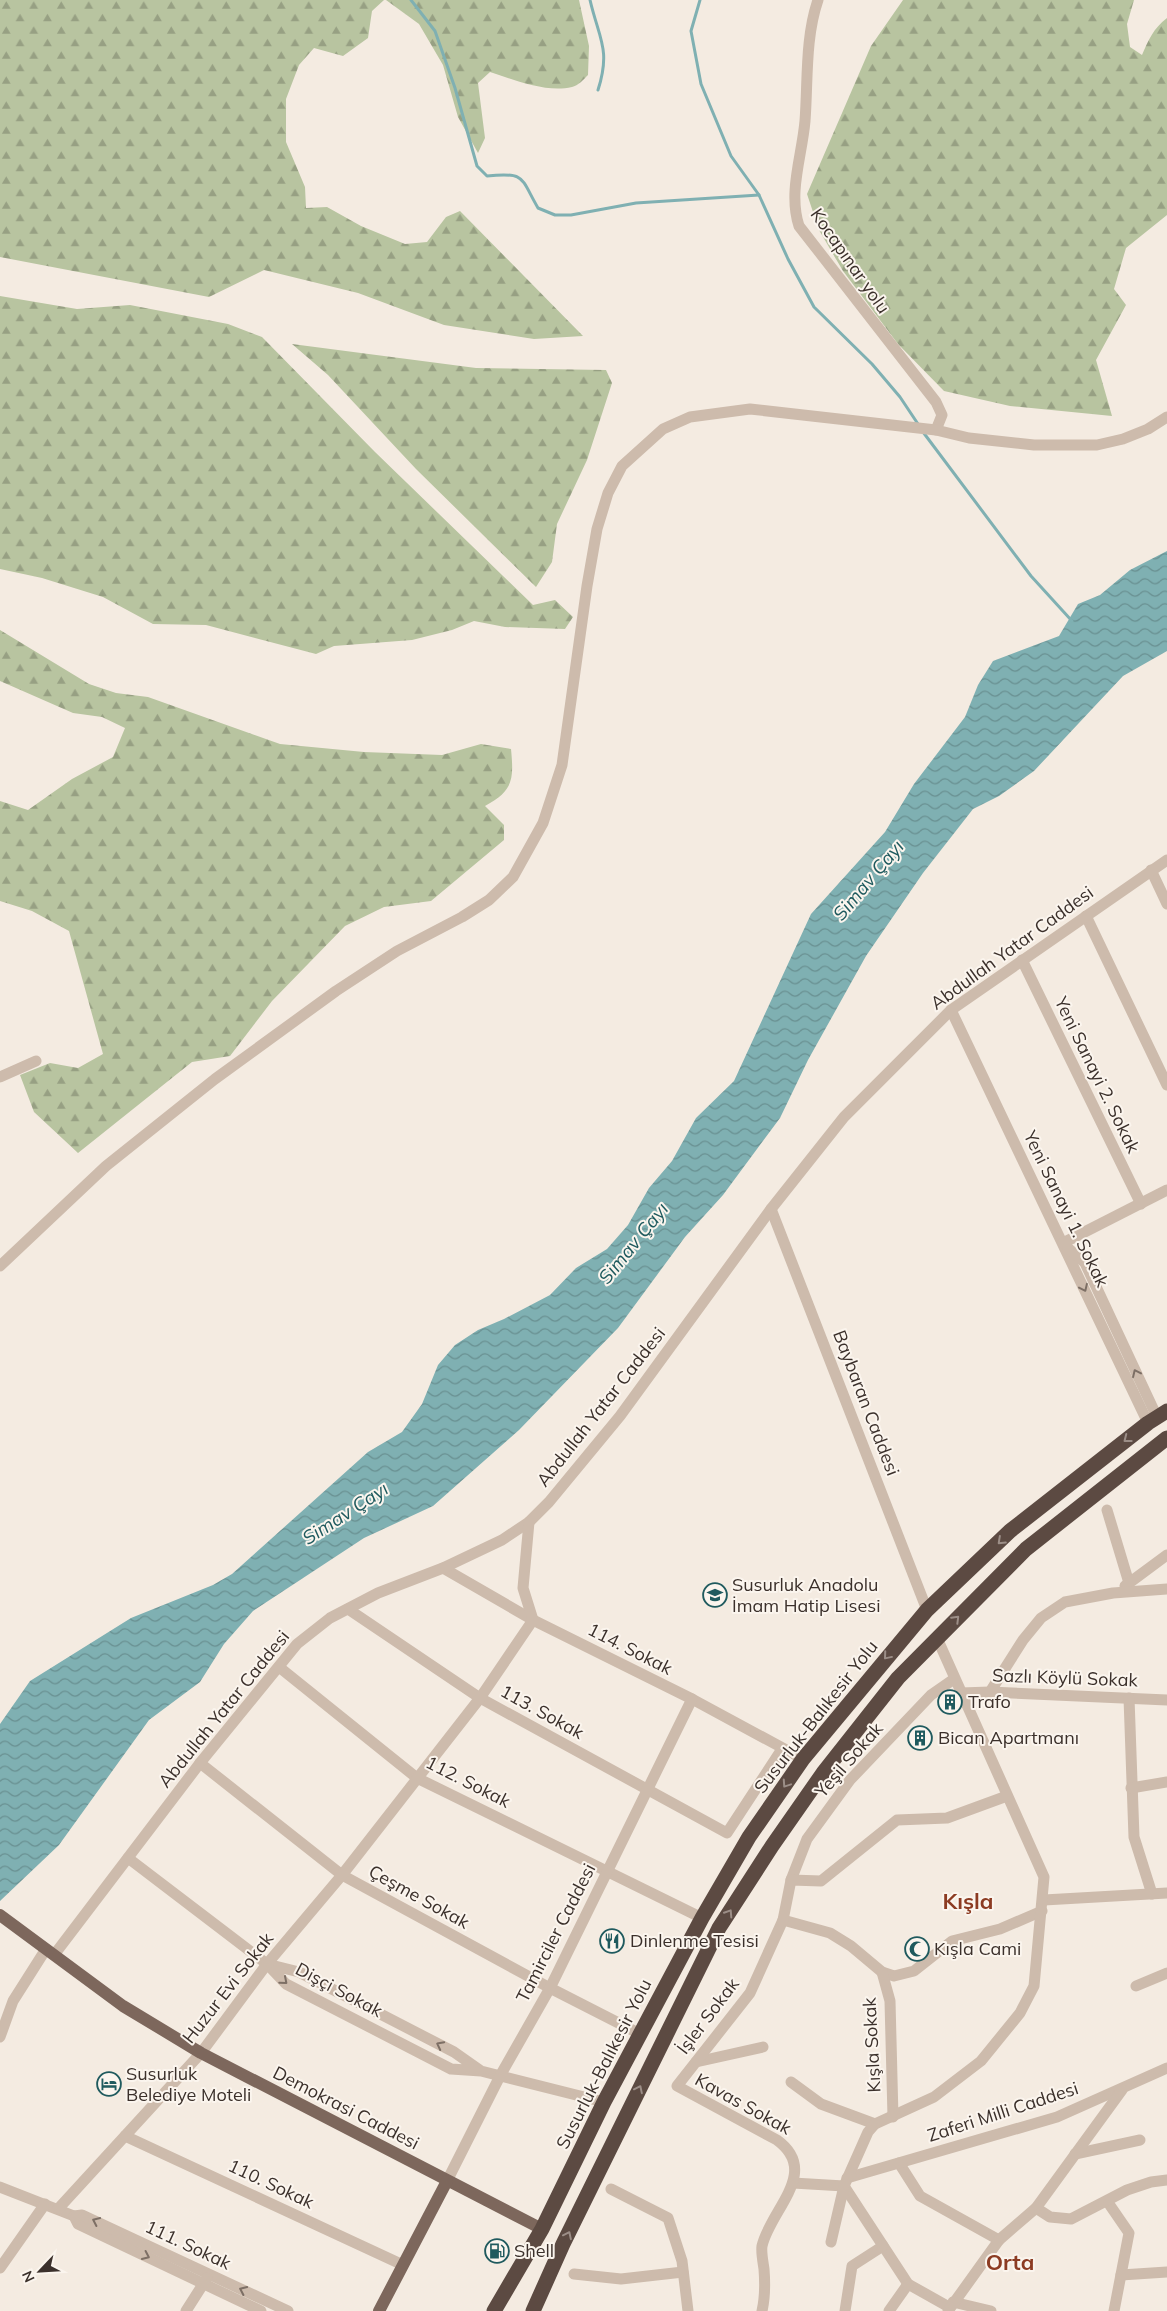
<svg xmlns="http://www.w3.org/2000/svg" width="1167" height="2311" font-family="Mulish,sans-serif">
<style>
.forest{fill:url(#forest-firs)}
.water{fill:url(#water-waves)}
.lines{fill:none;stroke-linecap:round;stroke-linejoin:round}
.stream{stroke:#7fb0b2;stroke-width:3}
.minor{stroke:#cdbbac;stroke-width:11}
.major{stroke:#7d675c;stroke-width:12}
.highway{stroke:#5c4a42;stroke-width:15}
.oneway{stroke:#7d6f65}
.oneway2{stroke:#9c8e87}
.labels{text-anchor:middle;stroke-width:4;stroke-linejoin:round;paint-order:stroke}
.street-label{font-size:18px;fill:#3b302b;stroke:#fbf5ee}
.poi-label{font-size:18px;fill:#3b302b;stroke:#fbf5ee;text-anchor:start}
.water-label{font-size:19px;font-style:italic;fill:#1f5a5e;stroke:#fbf5ee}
.district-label{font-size:22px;font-weight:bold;fill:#8c3b22;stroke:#fbf5ee}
</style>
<defs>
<pattern id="forest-firs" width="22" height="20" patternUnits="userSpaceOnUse" patternTransform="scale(1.25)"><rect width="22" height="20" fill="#b8c4a0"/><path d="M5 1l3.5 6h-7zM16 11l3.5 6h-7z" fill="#97a083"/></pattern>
<pattern id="water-waves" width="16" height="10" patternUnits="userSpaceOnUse" patternTransform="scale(1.25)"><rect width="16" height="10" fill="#7fb0b2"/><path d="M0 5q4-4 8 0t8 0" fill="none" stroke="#699091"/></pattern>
</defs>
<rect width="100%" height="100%" fill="#f4ebe1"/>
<g class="forest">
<polygon points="0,0 384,0 372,11 368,38 343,56 314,48 299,65 286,99 286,142 305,187 306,208 327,207 361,226 405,244 427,242 446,217 460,211 583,336 534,339 444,325 358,293 264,270 209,297 0,257"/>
<path d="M 386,0 L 579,0 L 589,46 L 588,75 C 584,79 578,86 572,87 C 546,93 515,80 490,72 L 478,83 L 485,138 L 478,153 L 458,117 L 443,65 L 419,24 Z"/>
<path d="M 903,0 L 1134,0 L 1127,24 L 1130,47 L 1142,55 C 1149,39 1153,29 1167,18 L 1167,215 L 1126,248 L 1114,289 L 1126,305 L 1096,360 L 1112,416 L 1010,406 L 944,391 L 898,344 L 843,271 L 819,230 L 807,194 L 871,46 Z"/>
<polygon points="0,296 77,309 130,305 228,324 262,337 375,452 533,605 555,600 573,617 565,629 505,627 474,621 452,630 412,640 334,646 316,654 206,625 153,624 103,597 42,578 0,569"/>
<polygon points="292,344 476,368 606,370 612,383 587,460 557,524 552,562 536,587 416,469 328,375"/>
<path d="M 0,630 L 89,684 L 116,693 L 148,697 L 280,744 L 364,752 L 442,755 L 481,744 L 511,749 C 514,780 513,791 485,806 L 504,825 L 504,840 L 431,901 L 384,907 L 345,926 L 272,1001 L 230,1056 L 192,1062 L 78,1153 L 34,1112 L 20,1075 L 50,1063 L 78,1068 L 103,1054 L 69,931 L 32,911 L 0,901 L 0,801 L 28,810 L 72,779 L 113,757 L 125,728 L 102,717 L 73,713 L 0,681 Z"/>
</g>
<polygon class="water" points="1167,551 1167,651 1123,676 1034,771 999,796 973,809 923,873 866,956 808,1060 780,1118 723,1195 685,1237 618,1328 519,1430 433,1506 364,1538 253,1611 224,1644 200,1682 149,1720 59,1845 0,1901 0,1724 30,1681 131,1618 213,1585 232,1574 368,1452 402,1432 422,1404 438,1365 455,1345 478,1330 504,1319 550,1295 576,1268 607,1249 628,1225 649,1188 672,1161 696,1118 734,1081 811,914 885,832 914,784 965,717 978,685 993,661 1059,636 1078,604 1100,595 1130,570"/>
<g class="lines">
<g class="stream">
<path d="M 411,0 L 435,31 L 455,88 L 477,166 L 487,176 C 526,172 520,177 538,208 L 555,215 L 571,215 L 636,203 L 759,195"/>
<path d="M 590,0 C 599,39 611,49 598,90"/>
<polyline points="700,0 691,31 701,84 731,156 759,195 788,259 814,307 872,364 900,397 918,424"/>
<polyline points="923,432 1031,576 1072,621"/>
</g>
<g class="minor">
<path d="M 818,0 C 805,38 808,81 805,121 C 802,156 788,192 799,226 L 936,402 L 942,415 L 936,430"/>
<polyline points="1151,870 1167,904"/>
<polyline points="1086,916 1167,1085"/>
<polyline points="1022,960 1141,1204"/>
<polyline points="951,1010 1148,1423"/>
<polyline points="0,1077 36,1061"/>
<polyline points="771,1209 927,1610"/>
<polyline points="1063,1243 1167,1190"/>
<polyline points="1068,1248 1085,1263 1157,1417"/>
<polyline points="0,1266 106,1166 215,1079 336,991 397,951 462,917 489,900 513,877 543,823 562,765 587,586 597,529 608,493 622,466 663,429 690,417 750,409 936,430 969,438 1034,445 1097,445 1123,439 1148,429 1167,417"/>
<polyline points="1107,1510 1129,1583"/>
<polyline points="443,1568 533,1620 692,1699 803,1759"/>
<polyline points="1125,1586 1167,1555"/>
<polyline points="348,1609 480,1698 727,1833 782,1749"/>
<polyline points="279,1667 417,1778 702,1918"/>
<polyline points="990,1692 1023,1640 1041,1618 1065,1602 1113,1593 1167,1589"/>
<polyline points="961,1693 990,1692 1167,1700"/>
<polyline points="1129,1698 1134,1837 1152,1894"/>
<polyline points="200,1763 342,1875 550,1988 640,2034"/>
<polyline points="1131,1788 1167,1782"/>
<polyline points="128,1858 267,1964"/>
<polyline points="791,1880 807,1839 850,1780 931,1695 954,1679"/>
<polyline points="1044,1900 1167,1893"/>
<polyline points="783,1920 830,1933 851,1946 882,1972 894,1976 914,1971 952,1941 1000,1929 1042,1911"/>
<polyline points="54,1955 200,1763 297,1644 330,1618 378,1593 443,1568 502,1540 529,1522 549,1502 620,1416 771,1209 844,1117 951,1010 1167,860"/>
<polyline points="882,1972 890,2001 893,2117"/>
<polyline points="1136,1986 1167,1973"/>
<polyline points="0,2037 13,2001 46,1949"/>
<polyline points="696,2062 763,2047"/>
<polyline points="481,2071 454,2052 299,1972 267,1964 286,1984 451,2069 481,2071 604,2102"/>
<polyline points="791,2082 821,2104 875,2124"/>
<polyline points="125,2136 403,2265"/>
<polyline points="1075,2154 1140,2140"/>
<polyline points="899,2163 920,2196 999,2240"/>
<polyline points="847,2178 1057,2117 1167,2068"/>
<polyline points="447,2181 500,2076 550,1988 692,1699"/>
<polyline points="793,2183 844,2186"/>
<polyline points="844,2186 908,2284 949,2307"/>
<polyline points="0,2187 74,2216 78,2224 261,2311"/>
<polyline points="611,2189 668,2218 682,2261 688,2311"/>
<polyline points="1107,2201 1129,2233 1114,2311"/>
<polyline points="1036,2208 1050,2217 1071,2219 1127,2190 1151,2182 1167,2180"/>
<polyline points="58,2209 201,2053 267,1964 342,1875 480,1698 533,1620 523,1588 529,1522"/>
<polyline points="74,2216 82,2215 288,2311"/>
<polyline points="831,2242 844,2186 868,2132 875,2124 934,2097 981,2061 1020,2013 1034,1986 1044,1877 937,1638"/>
<polyline points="0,2268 45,2204"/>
<polyline points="574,2274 621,2279 683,2272"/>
<polyline points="1121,2275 1167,2272"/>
<polyline points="953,2302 991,2311"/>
<polyline points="186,2311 207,2278"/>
<path d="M 762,2311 C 765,2298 765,2282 764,2269 C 763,2262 761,2252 762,2246 C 770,2210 821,2172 777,2140 L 677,2086 L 750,1993 L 783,1920 L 791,1880 L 821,1881 L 897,1820 L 947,1818 L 1007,1796"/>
<polyline points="845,2311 852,2266 883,2246"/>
<polyline points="889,2311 908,2284"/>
<polyline points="948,2311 999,2240 1036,2208 1122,2090"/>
</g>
<g class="major">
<polyline points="0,1915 123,2006 201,2053 542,2229"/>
<polyline points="379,2311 447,2181"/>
</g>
<g class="highway">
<polyline points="494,2311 542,2229 604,2102 702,1918 749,1837 803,1759 927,1610 1010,1531 1148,1423 1167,1411"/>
<polyline points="533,2311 563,2244 719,1928 772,1846 823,1773 898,1678 1026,1549 1167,1438"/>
</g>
</g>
<defs><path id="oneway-chevron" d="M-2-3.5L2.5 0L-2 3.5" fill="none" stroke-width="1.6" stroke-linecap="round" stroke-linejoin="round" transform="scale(1.25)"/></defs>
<g class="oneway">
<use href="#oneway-chevron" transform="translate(1084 1288) rotate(65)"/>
<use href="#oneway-chevron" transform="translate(1136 1373) rotate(-115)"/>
<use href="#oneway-chevron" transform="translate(284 1981) rotate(41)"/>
<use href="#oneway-chevron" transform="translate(440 2045) rotate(-153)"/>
<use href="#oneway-chevron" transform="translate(96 2221) rotate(-155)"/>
<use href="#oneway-chevron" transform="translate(146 2256) rotate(25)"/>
<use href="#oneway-chevron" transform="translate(243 2290) rotate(-155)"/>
</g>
<g class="oneway2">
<use href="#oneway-chevron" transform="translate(1127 1439) rotate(142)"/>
<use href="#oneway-chevron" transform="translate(1001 1541) rotate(137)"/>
<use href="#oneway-chevron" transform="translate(956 1619) rotate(-45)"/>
<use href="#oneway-chevron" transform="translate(887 1656) rotate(130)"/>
<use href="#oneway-chevron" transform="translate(786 1784) rotate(124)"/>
<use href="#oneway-chevron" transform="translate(729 1913) rotate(-57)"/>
<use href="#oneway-chevron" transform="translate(639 2089) rotate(-64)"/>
<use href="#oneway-chevron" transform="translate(568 2235) rotate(-64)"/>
</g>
<defs>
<g id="school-ring" transform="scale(1.25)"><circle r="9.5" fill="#fbf5ee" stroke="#1f5a5e" stroke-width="1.5"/><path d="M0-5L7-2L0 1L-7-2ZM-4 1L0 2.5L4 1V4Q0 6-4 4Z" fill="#1f5a5e"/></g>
<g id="building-ring" transform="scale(1.25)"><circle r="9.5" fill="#fbf5ee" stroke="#1f5a5e" stroke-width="1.5"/><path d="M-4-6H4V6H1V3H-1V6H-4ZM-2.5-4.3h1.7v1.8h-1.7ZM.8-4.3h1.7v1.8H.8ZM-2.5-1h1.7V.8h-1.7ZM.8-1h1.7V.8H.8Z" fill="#1f5a5e"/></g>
<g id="restaurant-ring" transform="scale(1.25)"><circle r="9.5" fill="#fbf5ee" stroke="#1f5a5e" stroke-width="1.5"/><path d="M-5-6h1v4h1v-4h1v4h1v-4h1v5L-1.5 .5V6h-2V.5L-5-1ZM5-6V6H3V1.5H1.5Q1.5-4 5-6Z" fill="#1f5a5e"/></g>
<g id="mosque-ring" transform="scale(1.25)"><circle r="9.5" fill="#fbf5ee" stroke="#1f5a5e" stroke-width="1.5"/><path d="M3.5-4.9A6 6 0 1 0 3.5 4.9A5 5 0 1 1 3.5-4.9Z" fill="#1f5a5e"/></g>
<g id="hotel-ring" transform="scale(1.25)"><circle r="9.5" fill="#fbf5ee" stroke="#1f5a5e" stroke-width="1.5"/><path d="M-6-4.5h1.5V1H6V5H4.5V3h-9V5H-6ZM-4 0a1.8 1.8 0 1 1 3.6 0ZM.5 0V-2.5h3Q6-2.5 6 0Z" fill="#1f5a5e"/></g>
<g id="fuel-ring" transform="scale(1.25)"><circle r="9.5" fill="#fbf5ee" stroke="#1f5a5e" stroke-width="1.5"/><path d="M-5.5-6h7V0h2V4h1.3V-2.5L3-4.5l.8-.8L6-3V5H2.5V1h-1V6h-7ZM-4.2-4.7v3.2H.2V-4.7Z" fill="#1f5a5e"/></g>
</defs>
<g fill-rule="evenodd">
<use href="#school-ring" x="715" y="1595"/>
<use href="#building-ring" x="950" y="1702"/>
<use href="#building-ring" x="920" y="1738"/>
<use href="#restaurant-ring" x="612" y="1941"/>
<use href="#mosque-ring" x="917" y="1949"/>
<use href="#hotel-ring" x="109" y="2084"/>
<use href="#fuel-ring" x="497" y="2251"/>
</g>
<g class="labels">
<g class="street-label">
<text transform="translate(850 261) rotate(55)" y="6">Kocapınar yolu</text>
<text transform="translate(1012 948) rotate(-36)" y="6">Abdullah Yatar Caddesi</text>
<text transform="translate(1097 1075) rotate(64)" y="6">Yeni Sanayi 2. Sokak</text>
<text transform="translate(1066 1209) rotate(64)" y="6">Yeni Sanayi 1. Sokak</text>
<text transform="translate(866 1403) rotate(69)" y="6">Baybaran Caddesi</text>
<text transform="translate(601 1407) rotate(-52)" y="6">Abdullah Yatar Caddesi</text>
<text transform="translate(630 1649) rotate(27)" y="6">114. Sokak</text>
<text transform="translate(1065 1678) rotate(2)" y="6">Sazlı Köylü Sokak</text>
<text transform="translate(224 1709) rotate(-51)" y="6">Abdullah Yatar Caddesi</text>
<text transform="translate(542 1712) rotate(29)" y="6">113. Sokak</text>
<text transform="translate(816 1717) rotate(-52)" y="6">Susurluk-Balıkesir Yolu</text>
<text transform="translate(849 1760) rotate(-49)" y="6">Yeşil Sokak</text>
<text transform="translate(468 1782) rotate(27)" y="6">112. Sokak</text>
<text transform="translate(419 1897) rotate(29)" y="6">Çeşme Sokak</text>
<text transform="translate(556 1933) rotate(-63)" y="6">Tamirciler Caddesi</text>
<text transform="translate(228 1988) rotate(-52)" y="6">Huzur Evi Sokak</text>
<text transform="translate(339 1990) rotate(28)" y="6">Dişçi Sokak</text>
<text transform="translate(708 2016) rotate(-53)" y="6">İşler Sokak</text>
<text transform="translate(872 2045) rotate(-93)" y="6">Kışla Sokak</text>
<text transform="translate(604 2064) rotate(-63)" y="6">Susurluk-Balıkesir Yolu</text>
<text transform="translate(743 2104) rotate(29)" y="6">Kavas Sokak</text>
<text transform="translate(346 2108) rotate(27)" y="6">Demokrasi Caddesi</text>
<text transform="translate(1003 2112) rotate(-18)" y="6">Zaferi Milli Caddesi</text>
<text transform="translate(271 2184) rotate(25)" y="6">110. Sokak</text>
<text transform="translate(188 2245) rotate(25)" y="6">111. Sokak</text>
</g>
<g class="poi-label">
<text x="732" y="1591">Susurluk Anadolu<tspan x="732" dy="21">İmam Hatip Lisesi</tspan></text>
<text x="968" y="1708">Trafo</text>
<text x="938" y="1744">Bican Apartmanı</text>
<text x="630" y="1947">Dinlenme Tesisi</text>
<text x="934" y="1955">Kışla Cami</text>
<text x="126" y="2080">Susurluk<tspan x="126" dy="21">Belediye Moteli</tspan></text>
<text x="514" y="2257">Shell</text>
</g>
<g class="water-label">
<text transform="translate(868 880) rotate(-50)" y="7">Simav Çayı</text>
<text transform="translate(633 1243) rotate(-51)" y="7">Simav Çayı</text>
<text transform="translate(345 1513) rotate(-33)" y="7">Simav Çayı</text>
</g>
<g class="district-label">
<text x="968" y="1909">Kışla</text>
<text x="1010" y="2270">Orta</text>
</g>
</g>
<g transform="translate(40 2271) rotate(245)" stroke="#fbf5ee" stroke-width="4" paint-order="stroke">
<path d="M0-4L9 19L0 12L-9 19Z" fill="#3b302b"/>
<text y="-8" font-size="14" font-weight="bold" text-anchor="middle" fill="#3b302b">N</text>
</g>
</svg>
